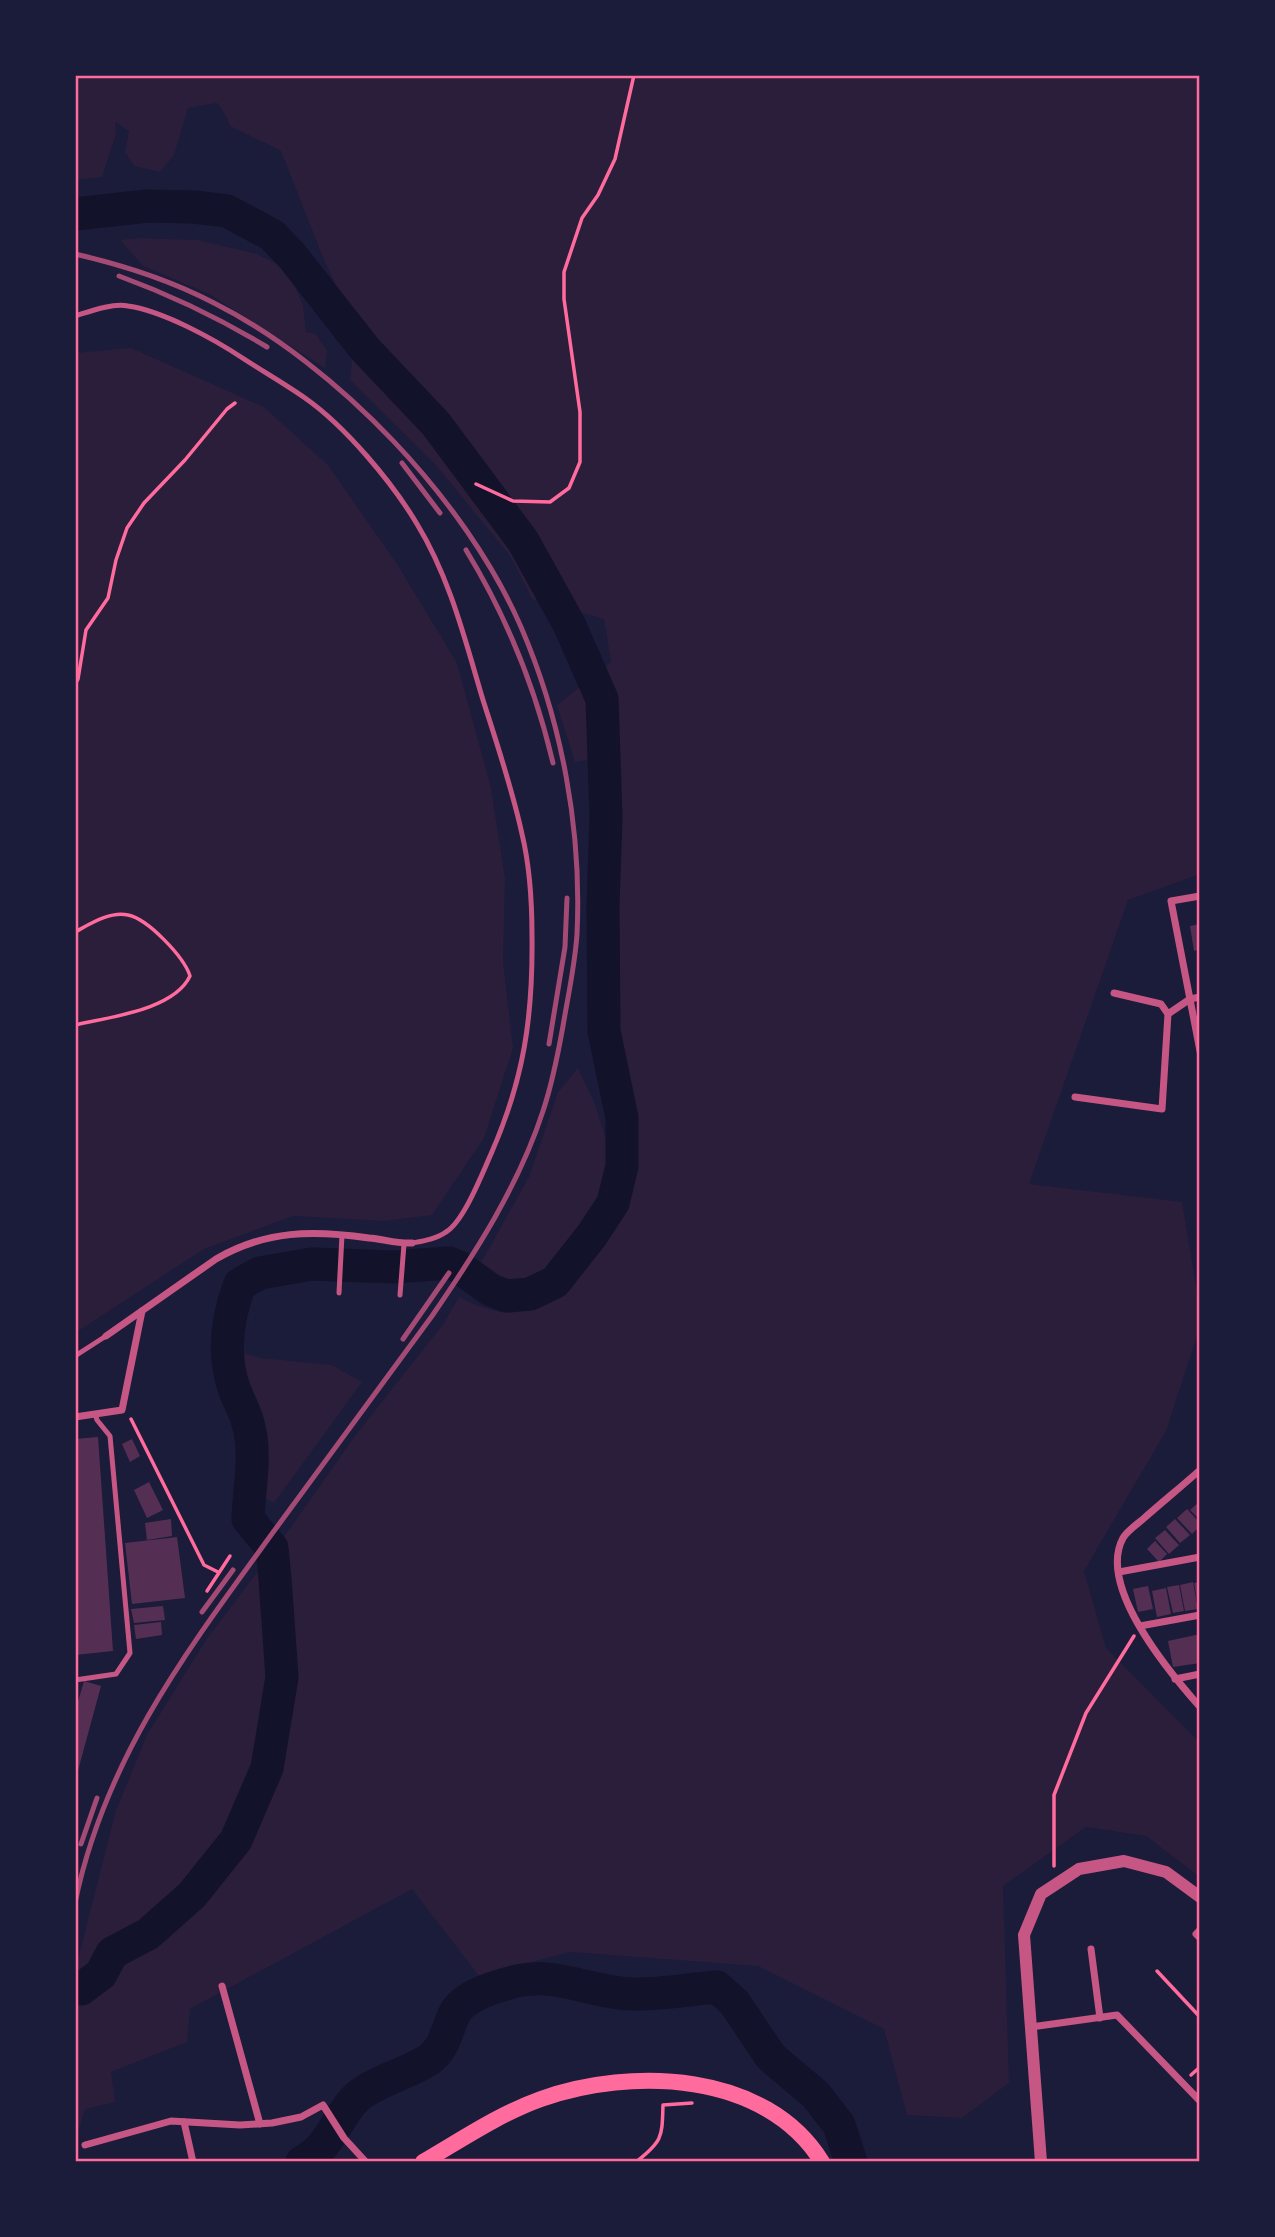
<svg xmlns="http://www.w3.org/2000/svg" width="1275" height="2237" font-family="'PT Sans Narrow',sans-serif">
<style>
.green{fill:#2a1e3b}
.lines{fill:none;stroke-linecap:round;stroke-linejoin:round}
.river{stroke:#12122b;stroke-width:33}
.building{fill:#542f53}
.path{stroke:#ff6b9d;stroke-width:3.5}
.service{stroke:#c65784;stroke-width:5}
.minor{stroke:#c65784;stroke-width:7}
.tertiary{stroke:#c65784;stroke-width:12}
.primary{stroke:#ff6b9d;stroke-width:16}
.rail{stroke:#a44b75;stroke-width:5}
.neatline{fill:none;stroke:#ff6b9d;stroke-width:2.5}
</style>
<rect width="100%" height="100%" fill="#1b1b3a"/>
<g class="green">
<path d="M 75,75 L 1200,75 L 1200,874 L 1128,900 L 1029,1184 L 1182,1202 L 1200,1310 L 1200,1327 L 1166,1431 L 1084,1571 L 1106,1648 L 1200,1743 L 1200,1877 L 1146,1836 L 1086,1827 L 1003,1886 L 1009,2083 L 962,2118 L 907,2115 L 884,2029 L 758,1966 L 570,1952 L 479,1976 L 412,1889 L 190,2009 L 187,2042 L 111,2072 L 115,2102 L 85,2109 L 77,2135 L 76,1967 L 116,1810 L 148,1733 L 206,1640 L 286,1534 L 355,1436 L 444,1323 L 459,1297 C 479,1307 508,1319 529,1308 C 536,1304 541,1298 547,1293 L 534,1285 L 498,1281 L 478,1268 L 529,1177 L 558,1092 L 578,1068 L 595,1104 L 610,1153 L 635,1153 L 596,1017 L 593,915 L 611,757 L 575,762 L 557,705 L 611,662 L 604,619 L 532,599 L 511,557 L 435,464 L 350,380 L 355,326 L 324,260 L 281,151 L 230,126 L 225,114 L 217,103 L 188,108 L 174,155 L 160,172 L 134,166 L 125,152 L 129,131 L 115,122 L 116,134 L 102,177 L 75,180 Z"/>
<polygon points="138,238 198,240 257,254 287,269 303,305 306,332 316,334 327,351 325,368 209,294 143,266 120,240"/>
<polygon points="131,348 264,407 328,465 397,564 457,663 491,788 505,878 503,962 513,1048 484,1138 432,1215 384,1221 293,1216 204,1249 75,1333 75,353"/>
<polygon points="243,1353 261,1358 332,1365 362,1382 274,1503 259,1495 268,1473 262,1430 239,1383"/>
</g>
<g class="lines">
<g class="river">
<path d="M 75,214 L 147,206 L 194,207 L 227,211 L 272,235 L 292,256 L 365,349 L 436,424 L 523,541 L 569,624 L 602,699 L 606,817 L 603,906 L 604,1031 L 622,1118 L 622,1166 L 613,1203 L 592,1235 L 555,1282 L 530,1294 L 506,1296 L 491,1290 L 459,1267 L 449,1263 L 393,1267 L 312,1264 L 260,1273 L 240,1284 C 227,1318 222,1353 234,1388 C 238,1400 245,1411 248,1423 C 257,1454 249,1488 248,1519 L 272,1548 L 275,1579 L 282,1677 L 267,1768 L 236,1840 L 192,1895 L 148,1934 L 112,1953 L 101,1974 L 81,1989 L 75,1989"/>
<path d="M 302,2162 C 332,2146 335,2119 356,2098 C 372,2082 413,2072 431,2058 C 446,2046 447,2027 456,2011 C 467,1994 498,1986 517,1981 C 556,1972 593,1993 632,1994 C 659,1995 690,1989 717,1987 L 734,2002 L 771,2057 L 816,2095 L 839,2125 L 851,2162"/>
</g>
</g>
<g class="building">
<polygon points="1200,924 1200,949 1194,951 1190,926"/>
<polygon points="98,1437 113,1651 75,1655 75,1439"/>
<polygon points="132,1439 140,1456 130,1462 122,1444"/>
<polygon points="149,1482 163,1510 147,1518 134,1490"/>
<polygon points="1200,1501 1200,1520 1190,1510"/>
<polygon points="1187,1509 1200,1523 1200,1526 1192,1534 1177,1518"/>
<polygon points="171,1519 172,1536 147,1540 145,1523"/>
<polygon points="1175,1519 1190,1535 1180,1543 1166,1527"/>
<polygon points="1165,1530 1179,1545 1169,1554 1155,1538"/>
<polygon points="177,1537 185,1598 132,1604 125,1543"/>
<polygon points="1155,1541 1167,1554 1159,1562 1147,1549"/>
<polygon points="1193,1582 1198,1609 1185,1611 1180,1585"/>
<polygon points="1200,1582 1200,1606 1198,1606 1194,1583"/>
<polygon points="1179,1585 1184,1611 1173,1613 1167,1587"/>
<polygon points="1148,1586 1153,1609 1138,1612 1133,1589"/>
<polygon points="1166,1588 1171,1614 1157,1617 1152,1591"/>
<polygon points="163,1606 165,1620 134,1623 131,1609"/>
<polygon points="161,1622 162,1635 136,1639 134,1625"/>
<polygon points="1200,1634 1200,1663 1173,1667 1168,1641"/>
<polygon points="84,1681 101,1686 76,1778 75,1712"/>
</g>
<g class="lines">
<g class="path">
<polyline points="476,484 513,501 550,502 569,488 580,462 580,412 564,299 564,272 582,218 598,195 615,159 634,75"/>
<polyline points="75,684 78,679 86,630 108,598 116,560 127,528 144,503 185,460 227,409 235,403"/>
<path d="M 75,932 C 90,924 110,911 128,915 C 148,919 184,957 190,976 C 174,1010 109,1017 75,1025"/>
<polyline points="131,1419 204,1565 218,1572"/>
<polyline points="207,1591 230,1556"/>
<polyline points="1054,1866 1054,1795 1086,1713 1134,1636"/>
<polyline points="1157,1971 1200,2017"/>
<polyline points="1191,2075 1200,2067"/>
<path d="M 636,2162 C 663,2141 662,2137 663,2105 L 692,2103"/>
</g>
<g class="service">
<path d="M 75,316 C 91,311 112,303 128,306 C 163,311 214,339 244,359 C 264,372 285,384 305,398 C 345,426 392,482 417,524 C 450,578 465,640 483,700 C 497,744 512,788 522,834 C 530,867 532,902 532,936 C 533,1017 524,1079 491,1154 C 482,1174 464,1221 446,1232 C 436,1239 423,1241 412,1243"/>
<polyline points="339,1293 342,1235"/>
<polyline points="400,1295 404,1244"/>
<polyline points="75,1356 106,1336"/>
<polyline points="75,1680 116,1674 130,1653 110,1436 97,1420 95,1414"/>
</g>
<g class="minor">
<polyline points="1200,896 1171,901 1200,1051"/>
<polyline points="1168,1014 1190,999 1200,997"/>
<polyline points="1075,1097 1162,1109 1168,1014 1161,1004 1114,993"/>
<path d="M 106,1336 L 216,1259 C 266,1230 313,1230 369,1238 C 383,1239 397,1244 412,1243"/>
<polyline points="75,1417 122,1410 142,1311"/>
<path d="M 1200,1470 C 1181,1487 1161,1503 1142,1520 C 1136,1525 1127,1531 1123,1538 C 1097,1586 1169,1672 1200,1707"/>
<polyline points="1119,1572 1200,1557"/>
<polyline points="1140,1626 1200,1615"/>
<polyline points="1175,1679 1200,1674"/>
<polyline points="1200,1930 1196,1934 1200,1938"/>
<polyline points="1091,1949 1100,2018"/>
<polyline points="222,1986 260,2124"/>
<polyline points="1031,2027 1117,2015 1200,2101"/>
<polyline points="184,2122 193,2162"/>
<polyline points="85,2145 171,2121 240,2125 272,2123 301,2117 323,2105 344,2138 366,2162"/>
</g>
<polyline class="tertiary" points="1041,2162 1024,1935 1041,1894 1079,1869 1124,1861 1166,1872 1200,1897"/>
<path class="primary" d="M 423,2162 C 461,2140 499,2114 541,2099 C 631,2067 766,2071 822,2162"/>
<g class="rail">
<path d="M 75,254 C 123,265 170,280 214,303 C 337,365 466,500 521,627 C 562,722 582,830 577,934 C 575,965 568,996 563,1026 C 558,1054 552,1084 543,1111 C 519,1185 476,1252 432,1316 C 379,1387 327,1459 274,1531 C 189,1648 105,1757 75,1903"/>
<path d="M 119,276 C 171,295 219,318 267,347"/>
<polyline points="402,463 440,513"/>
<path d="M 466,550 C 507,617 535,687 553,763"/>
<polyline points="549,1044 565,947 567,898"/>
<polyline points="403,1339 449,1273"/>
<polyline points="202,1612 233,1570"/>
<polyline points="81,1844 97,1798"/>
</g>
</g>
<rect width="1275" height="2237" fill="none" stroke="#1b1b3a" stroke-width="154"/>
<rect x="77" y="77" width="1121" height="2083" class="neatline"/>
</svg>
